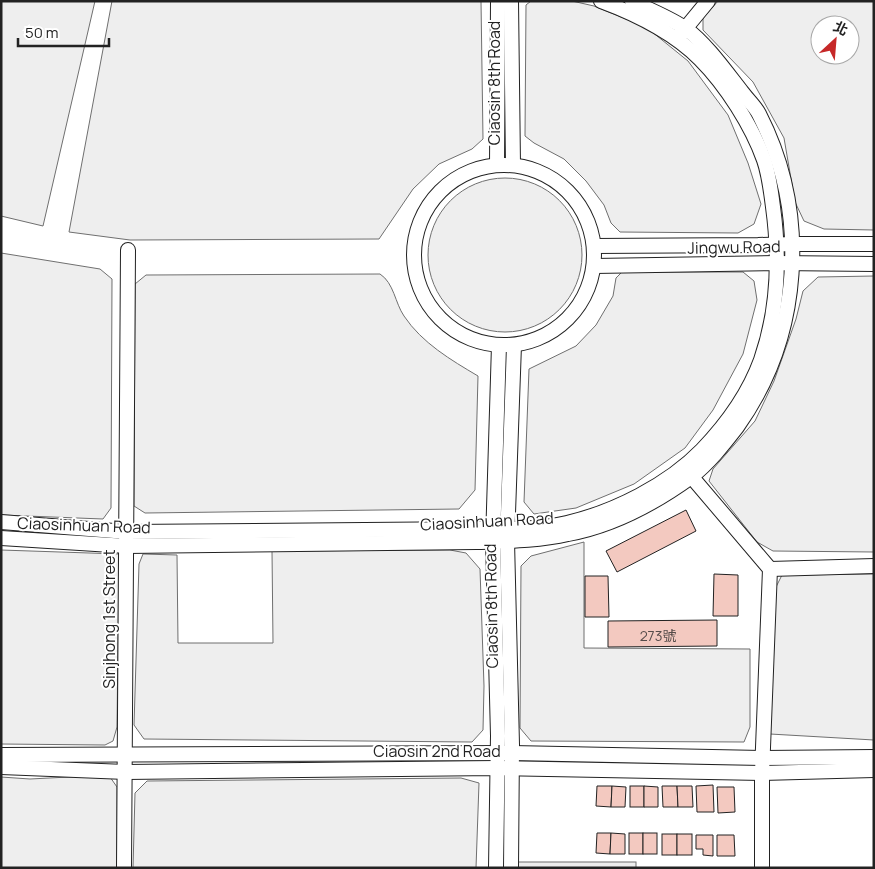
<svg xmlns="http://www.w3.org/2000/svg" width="875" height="869" font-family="Manrope,'Noto Sans TC',sans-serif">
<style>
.green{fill:#eee;stroke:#6f6f6f;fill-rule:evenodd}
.parking{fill:#ededed;stroke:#6f6f6f}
.building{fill:#f3c9c0;stroke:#222}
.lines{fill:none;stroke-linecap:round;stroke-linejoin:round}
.minor-casing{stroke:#222;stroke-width:16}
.minor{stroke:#fff;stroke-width:14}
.labels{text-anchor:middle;stroke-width:4;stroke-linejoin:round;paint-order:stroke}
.number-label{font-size:14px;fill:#564c4a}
.street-label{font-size:16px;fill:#222;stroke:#fff}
</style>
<rect width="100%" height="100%" fill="#fff"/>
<g class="green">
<polygon points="1,1 95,1 43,226 1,216"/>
<polygon points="112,1 481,1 483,139 472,149 439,164 413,189 379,239 130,240 69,232"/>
<polygon points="531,1 572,1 594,6 646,27 688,61 728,115 748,163 761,204 754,224 738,233 620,232 611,223 604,205 586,181 564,159 534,143 525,136 526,5"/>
<path d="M 718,1 L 874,1 L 874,230 L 824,229 L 804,221 L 795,202 L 784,138 L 753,82 L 703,30 L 703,18 ZM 820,25 L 850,25 L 850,55 L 820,55 Z"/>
<circle cx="505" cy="255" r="77"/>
<polygon points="1,253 100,269 112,279 111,508 103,519 1,515"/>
<polygon points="622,272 743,272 754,281 757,300 743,354 713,410 685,448 634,484 576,508 534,514 524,502 529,369 576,346 596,325 613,296 616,278"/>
<path d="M 380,274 C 394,283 395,303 404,316 C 422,343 451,360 478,376 L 475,490 L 459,509 L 145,513 L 134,506 L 135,284 L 146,275 Z"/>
<polygon points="874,276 874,552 773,551 757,542 709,481 713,469 755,421 774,381 796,319 803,291 818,277"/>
<polygon points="584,542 584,648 750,649 750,727 744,742 531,741 520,728 521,566 531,556"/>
<polygon points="1,550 119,554 117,727 113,741 105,745 1,744"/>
<polygon points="450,550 466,553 480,569 484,686 483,730 472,742 144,739 134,725 139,564 143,554 177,555 178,643 273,643 272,551"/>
<polygon points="874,574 874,740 770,734 776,587 782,575"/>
<polygon points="88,776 110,777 117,787 117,868 1,868 1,777 30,779"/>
<polygon points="461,778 479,783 476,868 133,868 135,793 147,781"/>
</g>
<rect class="parking" x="517" y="862" width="119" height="6"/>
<g class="building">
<polygon points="686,510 696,531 617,572 606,551"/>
<polygon points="714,574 738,575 738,616 713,616"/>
<polygon points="585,576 608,576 609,617 585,617"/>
<polygon points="717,620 717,646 608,647 608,621"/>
<polygon points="713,785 714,812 697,812 696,786"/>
<polygon points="597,786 612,786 611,807 596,806"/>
<polygon points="612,786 626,787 625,807 611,807"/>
<rect x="630" y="786" width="14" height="21"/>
<polygon points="644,786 658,787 658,807 644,807"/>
<polygon points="662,786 677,786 678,807 663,807"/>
<polygon points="677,786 692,786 693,807 678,807"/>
<polygon points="717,787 734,787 735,812 718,813"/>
<polygon points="597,833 611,833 610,854 596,853"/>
<polygon points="611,833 625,834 625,854 610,854"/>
<rect x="629" y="833" width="14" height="21"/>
<rect x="643" y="833" width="14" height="21"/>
<rect x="662" y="834" width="15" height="21"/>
<rect x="677" y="834" width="15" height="21"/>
<polygon points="696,835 713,835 713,856 703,855 703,849 696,849"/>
<polygon points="717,835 734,835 735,856 717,856"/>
</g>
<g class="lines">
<g class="minor-casing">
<g id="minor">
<polyline points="511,1 513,165"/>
<polyline points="680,35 708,1"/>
<polyline points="497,165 498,1"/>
<circle cx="504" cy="255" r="90"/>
<polyline points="594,246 758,245 793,244 874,244"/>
<polyline points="594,266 777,263 874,264"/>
<polyline points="685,469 770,569 762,773 762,868"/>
<path d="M 1,522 L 127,532 L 475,529 C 505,529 538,530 567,523 C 614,512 668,485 702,450 C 726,425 749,393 761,360 C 778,311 780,258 773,207 C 771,191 769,174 764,160 C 752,126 726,85 700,59 C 674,33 636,14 601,1"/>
<path d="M 1,538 L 127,546 L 476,542 C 506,541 538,541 568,534 C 612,526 655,503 691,477 C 709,463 723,445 737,427 C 802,336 810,214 759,114 C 755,106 747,99 742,92 C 727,73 705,42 686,29 C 671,18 649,10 632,1"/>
<polyline points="770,569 874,566"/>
<polyline points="1,755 512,753 762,758 874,757"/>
<polyline points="1,767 126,772 497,768 762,773 874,770"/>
<polyline points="124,868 128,250"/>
<polyline points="496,868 498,736 493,541 499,345"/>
<polyline points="511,868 512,745 507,541 514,345"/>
</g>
</g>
<use href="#minor" class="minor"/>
</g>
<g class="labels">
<g class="number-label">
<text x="658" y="641">273號</text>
</g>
<g class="street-label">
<text transform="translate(494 83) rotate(-90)" y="6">Ciaosin 8th Road</text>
<text transform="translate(734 247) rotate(-1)" y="6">Jingwu Road</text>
<text transform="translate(487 521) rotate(-3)" y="6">Ciaosinhuan Road</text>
<text transform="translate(84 525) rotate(2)" y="6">Ciaosinhuan Road</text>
<text transform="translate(491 606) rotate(-91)" y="6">Ciaosin 8th Road</text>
<text transform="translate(109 619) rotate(-90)" y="6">Sinjhong 1st Street</text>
<text x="437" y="757">Ciaosin 2nd Road</text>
</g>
</g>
<rect width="875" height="869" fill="none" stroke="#222222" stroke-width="5"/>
<g transform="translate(835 40) rotate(26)"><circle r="24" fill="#ffffff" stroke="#a7a7a7"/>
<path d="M0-4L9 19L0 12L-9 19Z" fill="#c62828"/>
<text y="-8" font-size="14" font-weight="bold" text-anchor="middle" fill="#222222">北</text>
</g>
<path d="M18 38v8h91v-8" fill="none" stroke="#222222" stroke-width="2.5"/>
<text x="25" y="38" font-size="15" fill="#222222" stroke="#ffffff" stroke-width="4" paint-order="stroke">50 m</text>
</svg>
